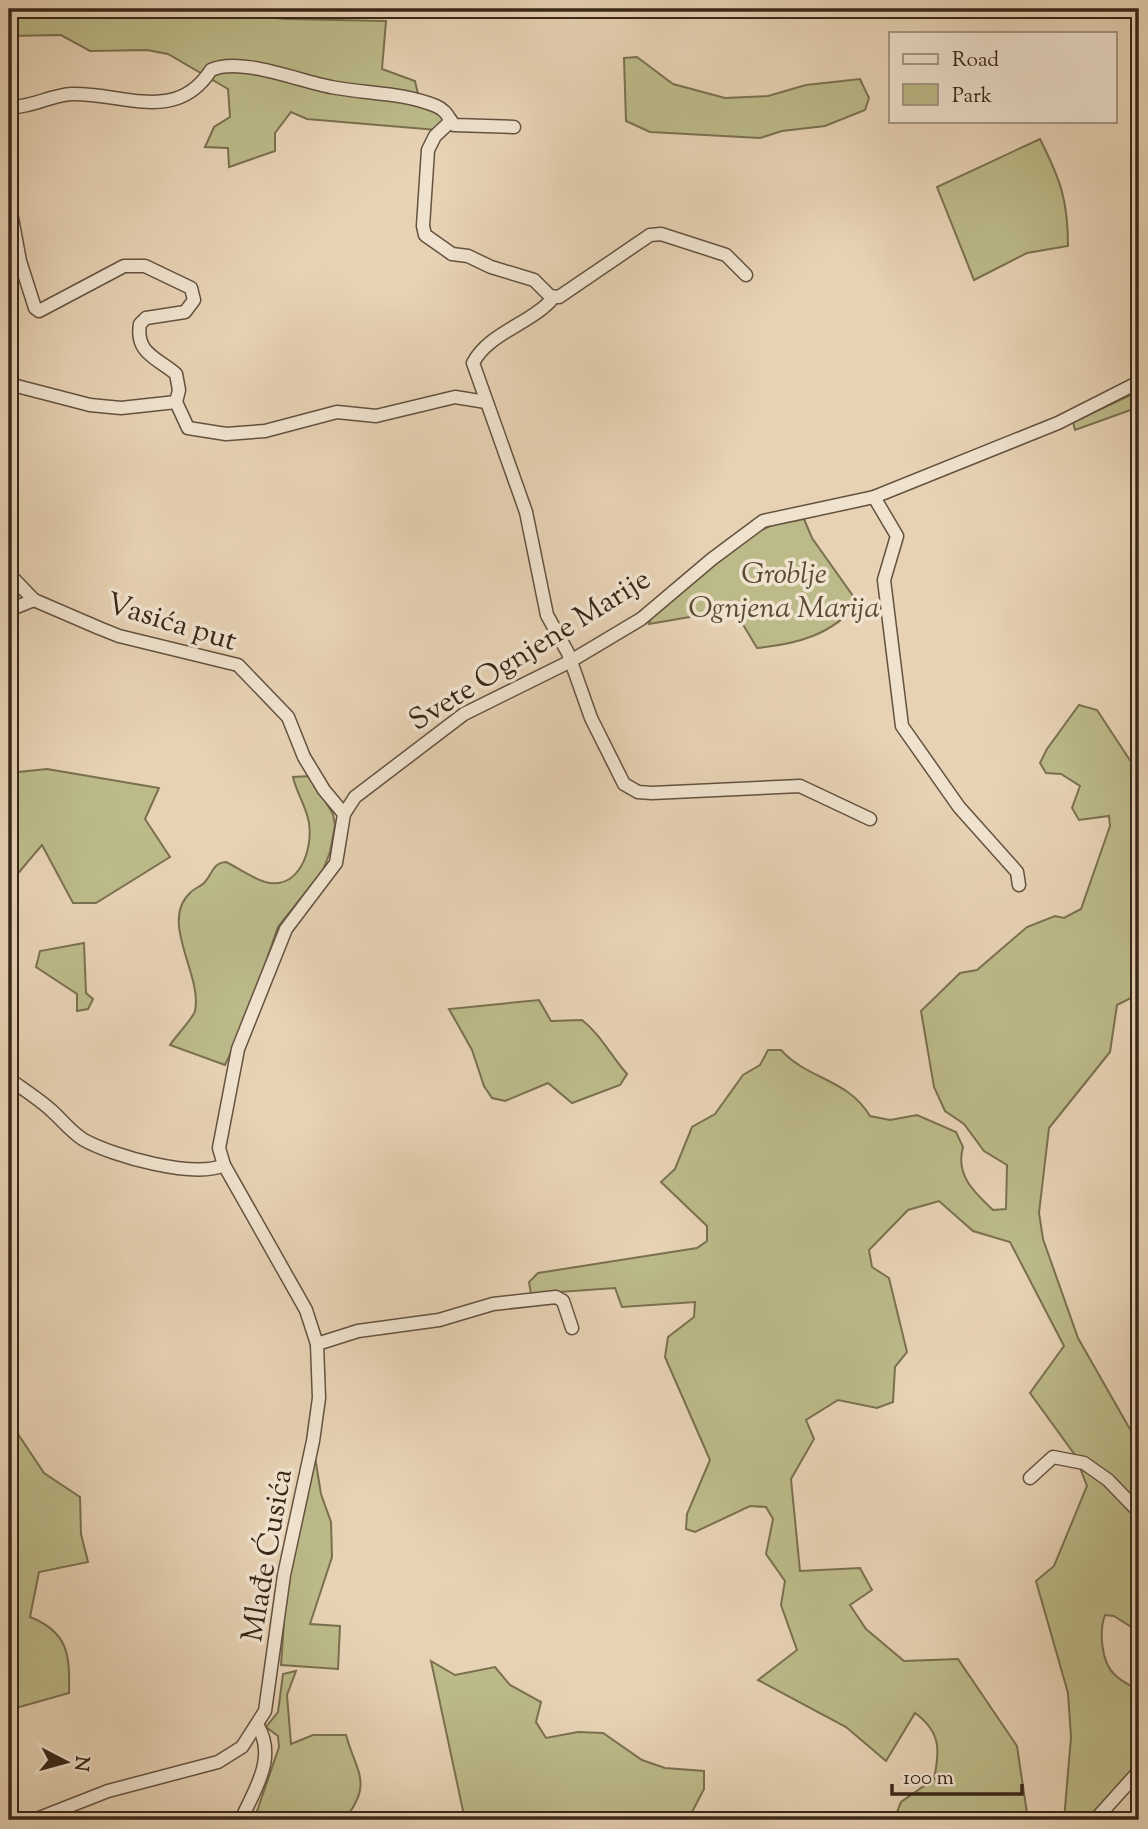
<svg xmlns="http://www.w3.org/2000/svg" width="1148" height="1829" font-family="'Sorts Mill Goudy',serif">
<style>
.green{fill:#bcba89;stroke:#7a7050;stroke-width:2}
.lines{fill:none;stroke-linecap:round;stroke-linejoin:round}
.minor-casing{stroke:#64523f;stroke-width:15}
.minor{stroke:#efe2ce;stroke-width:12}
.labels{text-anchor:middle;stroke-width:7;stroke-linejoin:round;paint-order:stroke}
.park-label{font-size:30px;font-style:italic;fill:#5a4c34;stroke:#efe2ce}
.street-label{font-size:30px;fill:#392718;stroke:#efe2ce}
</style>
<rect width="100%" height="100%" fill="#e7d2b4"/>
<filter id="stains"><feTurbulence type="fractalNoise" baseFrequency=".00286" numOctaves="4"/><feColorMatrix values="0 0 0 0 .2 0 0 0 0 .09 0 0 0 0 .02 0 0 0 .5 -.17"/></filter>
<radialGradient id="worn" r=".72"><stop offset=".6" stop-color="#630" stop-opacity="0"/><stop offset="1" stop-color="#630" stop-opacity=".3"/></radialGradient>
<g class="green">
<polygon points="9,9 169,9 287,19 386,21 382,69 415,81 420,103 448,117 437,130 307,119 291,112 275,133 275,151 229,167 228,148 205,147 214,127 230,117 228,89 168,54 147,50 90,51 61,35 9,36"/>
<polygon points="637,57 673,84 725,98 768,96 806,85 860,79 869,98 865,110 825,126 782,131 760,138 650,132 626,121 624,58"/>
<path d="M 1040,139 C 1060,179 1068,199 1068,246 L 1027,253 L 974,280 L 937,187 Z"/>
<polygon points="1139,391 1139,407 1075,430 1073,422"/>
<path d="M 804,519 L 812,538 L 858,603 C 832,635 797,644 757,648 L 729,601 L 707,614 L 649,624 L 651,618 L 747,537 L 772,525 Z"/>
<path d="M 1079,705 L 1097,710 L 1139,774 L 1139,994 L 1117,1005 L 1110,1052 L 1049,1128 L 1039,1213 L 1043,1239 L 1078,1338 L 1139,1445 L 1139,1632 L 1114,1616 L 1105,1615 C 1099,1631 1101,1663 1115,1675 C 1122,1682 1132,1686 1139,1691 L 1139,1762 L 1090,1820 L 1064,1820 L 1071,1737 L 1068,1693 L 1036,1581 L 1054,1566 L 1087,1486 L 1075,1455 L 1030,1393 L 1064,1346 L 1010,1242 L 973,1231 L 939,1201 L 908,1210 L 869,1250 L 872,1267 L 889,1278 L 907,1352 L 895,1367 L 893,1402 L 877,1408 L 838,1400 L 806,1420 L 814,1439 L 791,1479 L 800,1571 L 860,1568 L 872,1590 L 850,1605 L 866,1629 L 904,1661 L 958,1659 L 1017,1746 L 1028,1820 L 894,1820 L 901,1802 L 934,1779 C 940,1750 941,1732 915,1713 L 886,1761 L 846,1727 L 758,1680 L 797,1650 L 781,1605 L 785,1581 L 766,1554 L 773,1519 L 766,1507 L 750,1506 L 695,1532 L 686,1529 L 687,1514 L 710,1460 L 665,1357 L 668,1337 L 694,1317 L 695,1302 L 622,1307 L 615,1288 L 531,1294 L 529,1282 L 538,1273 L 697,1248 L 707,1241 L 707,1226 L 661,1182 L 675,1169 L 692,1127 L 715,1114 L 743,1075 L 760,1065 L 768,1050 L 781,1050 C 808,1080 847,1078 870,1116 L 890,1120 L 917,1115 L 956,1132 L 963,1147 C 955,1175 974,1192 993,1210 L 1006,1209 L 1007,1165 L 984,1151 L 964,1124 L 945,1111 L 934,1087 L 921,1011 L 960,973 L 977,970 L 1027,927 L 1055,916 L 1064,918 L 1081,909 L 1110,826 L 1109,816 L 1079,820 L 1072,808 L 1080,786 L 1061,774 L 1046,773 L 1040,763 L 1047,749 Z"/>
<polygon points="47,769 159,788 145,819 170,857 96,903 73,903 42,845 9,884 9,773"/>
<path d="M 310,776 L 333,814 L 335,825 L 330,852 L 323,870 L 278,927 L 244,1025 L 225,1065 L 170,1045 C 175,1037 194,1017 195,1011 C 203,975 158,921 191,892 C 195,888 200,887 204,883 C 213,874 212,863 226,862 C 238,868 252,878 265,882 C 299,891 313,850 309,823 C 307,808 296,792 293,777 Z"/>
<polygon points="84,943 86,993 93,999 88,1009 77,1011 77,994 36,967 40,951"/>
<path d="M 539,1000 L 551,1021 L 582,1020 C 601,1035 611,1056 627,1074 L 620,1085 L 572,1103 L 548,1083 L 505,1101 L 492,1098 L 484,1086 L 472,1050 L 449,1009 Z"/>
<path d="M 14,1428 L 44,1473 L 80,1497 L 81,1534 L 88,1562 L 39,1572 L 30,1617 C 68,1632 70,1654 69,1693 L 9,1710 L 9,1431 Z"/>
<polygon points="315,1457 321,1494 331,1522 332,1557 310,1624 340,1626 338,1669 281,1665 287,1578"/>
<polygon points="431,1661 455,1675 495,1667 510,1685 541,1702 536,1722 546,1738 578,1732 603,1733 642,1760 665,1768 704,1771 704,1789 688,1820 465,1820"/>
<path d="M 296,1671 L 287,1695 L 291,1744 L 313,1735 L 346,1735 C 356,1772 374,1783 344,1820 L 254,1820 L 279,1747 L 278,1736 L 266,1727 L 278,1712 L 283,1674 Z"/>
</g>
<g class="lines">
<g class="minor-casing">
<g id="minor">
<path d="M 9,107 C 31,108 50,95 72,94 C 124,93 176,124 211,70 C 240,56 301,82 331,87 C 367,94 402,92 436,106 C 446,110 448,117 454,125 L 514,127"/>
<polyline points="451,121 435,136 428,150 423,226 425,235 452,254 468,256 491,267 534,280 550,296 559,297 650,235 661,234 726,255 746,275"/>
<path d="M 9,202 L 20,261 L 35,308 L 39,311 L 124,266 L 145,266 L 191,288 L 194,300 L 185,312 L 146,318 L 140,324 C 135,353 157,358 176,374 L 179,390 L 176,402 L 188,428 L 226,434 L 265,431 L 337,412 L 376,416 L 455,397 L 486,402"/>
<path d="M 554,297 C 532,324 489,332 473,363 L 526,512 L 547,615 L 568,653 L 591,718 L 624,784 L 638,792 L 652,793 L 800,786 L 870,819"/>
<polyline points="9,384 90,405 121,408 176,402"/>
<polyline points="874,497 897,536 884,580 902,726 959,807 1017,872 1019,885"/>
<polyline points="9,574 34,600 99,628 119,636 238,665 288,717 304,757 324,790 344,814"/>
<polyline points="9,610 34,600"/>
<path d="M 9,1079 C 23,1089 39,1099 52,1111 C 62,1120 72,1133 84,1140 C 113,1156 194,1179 224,1165"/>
<polyline points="317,1344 358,1331 439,1320 493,1304 556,1297 563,1301 572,1328"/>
<polyline points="1030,1478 1053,1457 1084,1463 1108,1480 1139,1512"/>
<polyline points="34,1820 108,1791 218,1762 242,1747 265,1711 284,1575 313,1441 319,1398 317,1344 306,1310 224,1165 219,1148 238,1049 286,929 336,863 344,814 355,797 464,714 569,662 641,619 712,559 763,521 874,497 1058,423 1139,382"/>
<path d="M 241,1820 C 254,1790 277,1759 258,1726"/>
<polyline points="1095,1820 1139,1771"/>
</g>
</g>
<use href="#minor" class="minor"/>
</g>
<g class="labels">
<g class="park-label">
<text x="784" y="583">Groblje<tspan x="784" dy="34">Ognjena Marija</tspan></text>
</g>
<g class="street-label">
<text transform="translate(172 621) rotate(17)" y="10">Vasića put</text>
<text transform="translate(529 649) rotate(-32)" y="10">Svete Ognjene Marije</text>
<text transform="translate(266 1555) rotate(-80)" y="10">Mlađe Ćusića</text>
</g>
</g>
<rect width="1148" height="1829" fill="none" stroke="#e7d2b4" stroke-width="35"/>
<rect x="10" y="10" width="1127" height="1808" fill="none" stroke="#392718" stroke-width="3.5"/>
<rect x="18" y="18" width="1113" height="1794" fill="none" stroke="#392718" stroke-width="2"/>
<rect x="889" y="32" width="228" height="91" fill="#efe2ce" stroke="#a69785" stroke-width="2"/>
<rect x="903" y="54" width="35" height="10" fill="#efe2ce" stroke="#a69785" stroke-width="2"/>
<text x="952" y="66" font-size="21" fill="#392718">Road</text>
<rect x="903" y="84" width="35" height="21" fill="#bcba89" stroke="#a69785" stroke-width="2"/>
<text x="952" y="102" font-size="21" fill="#392718">Park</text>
<g transform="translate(66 1762) rotate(96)" stroke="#efe2ce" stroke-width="5" paint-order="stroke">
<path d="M0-5L12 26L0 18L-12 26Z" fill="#392718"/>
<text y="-10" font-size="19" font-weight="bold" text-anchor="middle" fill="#392718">N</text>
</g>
<path d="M892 1784v10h130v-10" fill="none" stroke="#392718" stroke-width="3.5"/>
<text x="903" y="1784" font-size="21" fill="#392718" stroke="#efe2ce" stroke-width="5" paint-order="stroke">100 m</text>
<rect width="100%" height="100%" filter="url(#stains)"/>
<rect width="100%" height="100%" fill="url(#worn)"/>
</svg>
